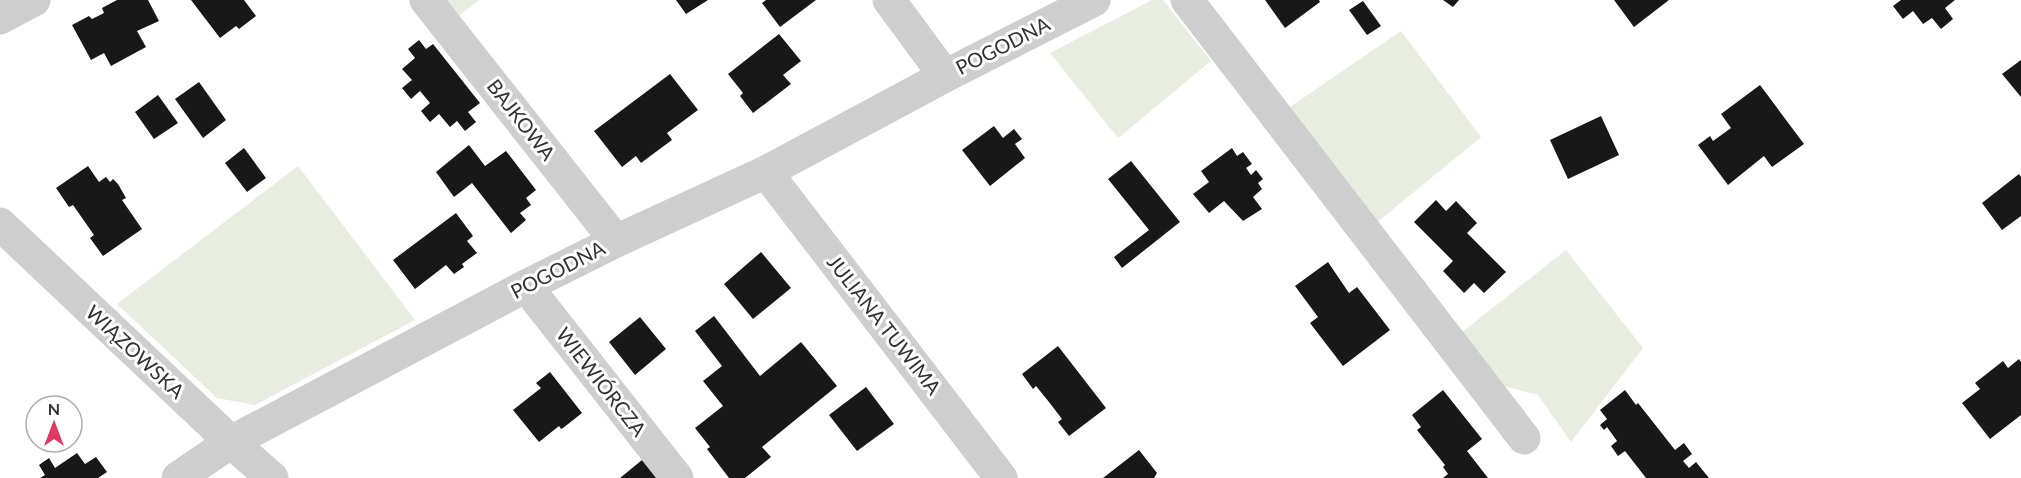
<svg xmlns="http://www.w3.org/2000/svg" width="2021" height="478" font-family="Lato,sans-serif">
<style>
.green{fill:#e9eddf}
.building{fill:#181818}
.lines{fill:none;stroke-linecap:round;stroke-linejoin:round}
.minor{stroke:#cecece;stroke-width:33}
.labels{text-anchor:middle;stroke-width:6;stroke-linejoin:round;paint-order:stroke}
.street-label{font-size:20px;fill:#313131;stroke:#fff}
</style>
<rect width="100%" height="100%" fill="#fff"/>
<g class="green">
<polygon points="436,0 479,0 452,21"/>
<polygon points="1152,0 1163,0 1211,61 1118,138 1050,53"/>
<polygon points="1401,31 1481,137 1375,224 1284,111"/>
<polygon points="298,166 415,320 255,405 217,398 117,304"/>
<polygon points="1566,250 1643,348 1571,442 1538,395 1503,386 1461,333"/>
</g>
<g class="building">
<polygon points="117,0 148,0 159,21 137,31 146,47 111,66 104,53 91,60 72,25 89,16 92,19 104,13 102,8"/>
<polygon points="191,0 244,0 256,16 239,29 236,26 220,38"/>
<polygon points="676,0 708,0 686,14"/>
<polygon points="766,0 816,0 780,27 762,3"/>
<polygon points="1265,0 1319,0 1320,2 1285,28"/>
<polygon points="1443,0 1459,0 1453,7"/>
<polygon points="1614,0 1669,0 1634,27"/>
<polygon points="1901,0 1955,0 1945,8 1953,19 1941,29 1932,18 1923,24 1913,11 1903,19 1893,6"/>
<polygon points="1363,1 1381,26 1367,35 1349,10"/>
<polygon points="779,34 801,61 783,75 791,84 753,113 740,96 743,93 728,74"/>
<polygon points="419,40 426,49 433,44 480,103 468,112 476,122 465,131 457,121 450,127 439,114 430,122 421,111 430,103 420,91 411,99 402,88 412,80 402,69 415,58 408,49"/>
<polygon points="2021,60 2021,97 2002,74"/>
<polygon points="670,74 698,110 667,133 672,140 657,151 641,163 636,156 622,167 594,131"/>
<polygon points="199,82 226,120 203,138 175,99"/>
<polygon points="1760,85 1804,144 1772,167 1764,156 1728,185 1698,145 1710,136 1713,141 1731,128 1721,114"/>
<polygon points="158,95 178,123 154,139 135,112"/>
<polygon points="1601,116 1619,155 1568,179 1550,140"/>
<polygon points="994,126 1003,138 1014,129 1022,139 1015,144 1025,158 990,186 962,150"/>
<polygon points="469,145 485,166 506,151 536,190 526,198 531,205 520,213 526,220 511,233 472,183 454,197 436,172"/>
<polygon points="244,148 266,178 247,192 225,163"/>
<polygon points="1232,148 1237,156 1243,152 1252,164 1246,168 1251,175 1256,170 1263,179 1258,183 1262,189 1253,197 1262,209 1243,221 1224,201 1209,213 1193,194 1209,182 1201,171"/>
<polygon points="1131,161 1180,222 1122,268 1114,257 1149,230 1108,179"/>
<polygon points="88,166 99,182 106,177 110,182 113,179 118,184 126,198 122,200 142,229 103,256 90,238 94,235 73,205 69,207 56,188"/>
<polygon points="2019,174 2021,177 2021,216 2002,230 1982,203"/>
<polygon points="1436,200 1446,211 1456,201 1477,223 1467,233 1506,272 1484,293 1474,283 1464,293 1443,271 1453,261 1414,222"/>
<polygon points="456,213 473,236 467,241 477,253 462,264 464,267 454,274 446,265 415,289 393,260"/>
<polygon points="761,252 791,288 753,319 724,284"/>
<polygon points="1328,262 1349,293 1357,287 1390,330 1343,366 1310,323 1318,317 1295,286"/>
<polygon points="714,316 760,376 801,342 837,386 762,447 771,457 745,478 729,478 707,449 710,447 695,428 723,406 703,381 722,366 695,331"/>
<polygon points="640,317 666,349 635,375 609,342"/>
<polygon points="1058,346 1106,408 1069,436 1058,422 1062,419 1049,402 1036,386 1033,389 1022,374"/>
<polygon points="2019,359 2021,362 2021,415 1990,439 1962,403 1980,389 1975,383 2003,361 2008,368"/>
<polygon points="550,372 582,413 563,428 561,429 559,426 539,442 513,410 541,388 536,383"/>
<polygon points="866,387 894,424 857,451 829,415"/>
<polygon points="1443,390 1482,439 1467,451 1488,478 1443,478 1448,474 1443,467 1445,465 1417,430 1421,427 1412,415"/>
<polygon points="1625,390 1636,405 1638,403 1675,450 1684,443 1692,454 1683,461 1689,468 1696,462 1709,478 1646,478 1625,451 1618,456 1611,446 1617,441 1607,427 1604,430 1600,425 1607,419 1600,410"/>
<polygon points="1139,450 1157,473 1154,478 1103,478"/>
<polygon points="77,453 85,464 96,457 107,472 98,478 40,478 45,475 39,465 49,458 55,468"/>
<polygon points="642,460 657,478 620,478"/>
</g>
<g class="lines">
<g class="minor">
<polyline points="426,0 616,241"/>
<polyline points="889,0 945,76"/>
<polyline points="1187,0 1524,438"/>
<polyline points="0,18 34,0"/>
<polyline points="766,172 1001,478"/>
<polyline points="0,224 231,442 272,478"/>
<polyline points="526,286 677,478"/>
<polyline points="178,478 231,442 526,286 616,241 766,172 945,76 1094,0"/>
</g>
</g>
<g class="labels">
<g class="street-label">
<text transform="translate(1003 46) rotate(-27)" y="7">POGODNA</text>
<text transform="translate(521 120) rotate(52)" y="7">BAJKOWA</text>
<text transform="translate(558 270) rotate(-27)" y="7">POGODNA</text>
<text transform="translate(884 325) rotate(52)" y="7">JULIANA TUWIMA</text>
<text transform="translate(135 352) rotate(43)" y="7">WIĄZOWSKA</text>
<text transform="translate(601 382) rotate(52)" y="7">WIEWIÓRCZA</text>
</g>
</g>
<g transform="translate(54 424)"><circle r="28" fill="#ffffff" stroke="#adadad" stroke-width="1.5"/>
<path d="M0-4.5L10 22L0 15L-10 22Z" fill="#e13964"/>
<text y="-9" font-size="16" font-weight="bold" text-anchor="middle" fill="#313131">N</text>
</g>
</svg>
